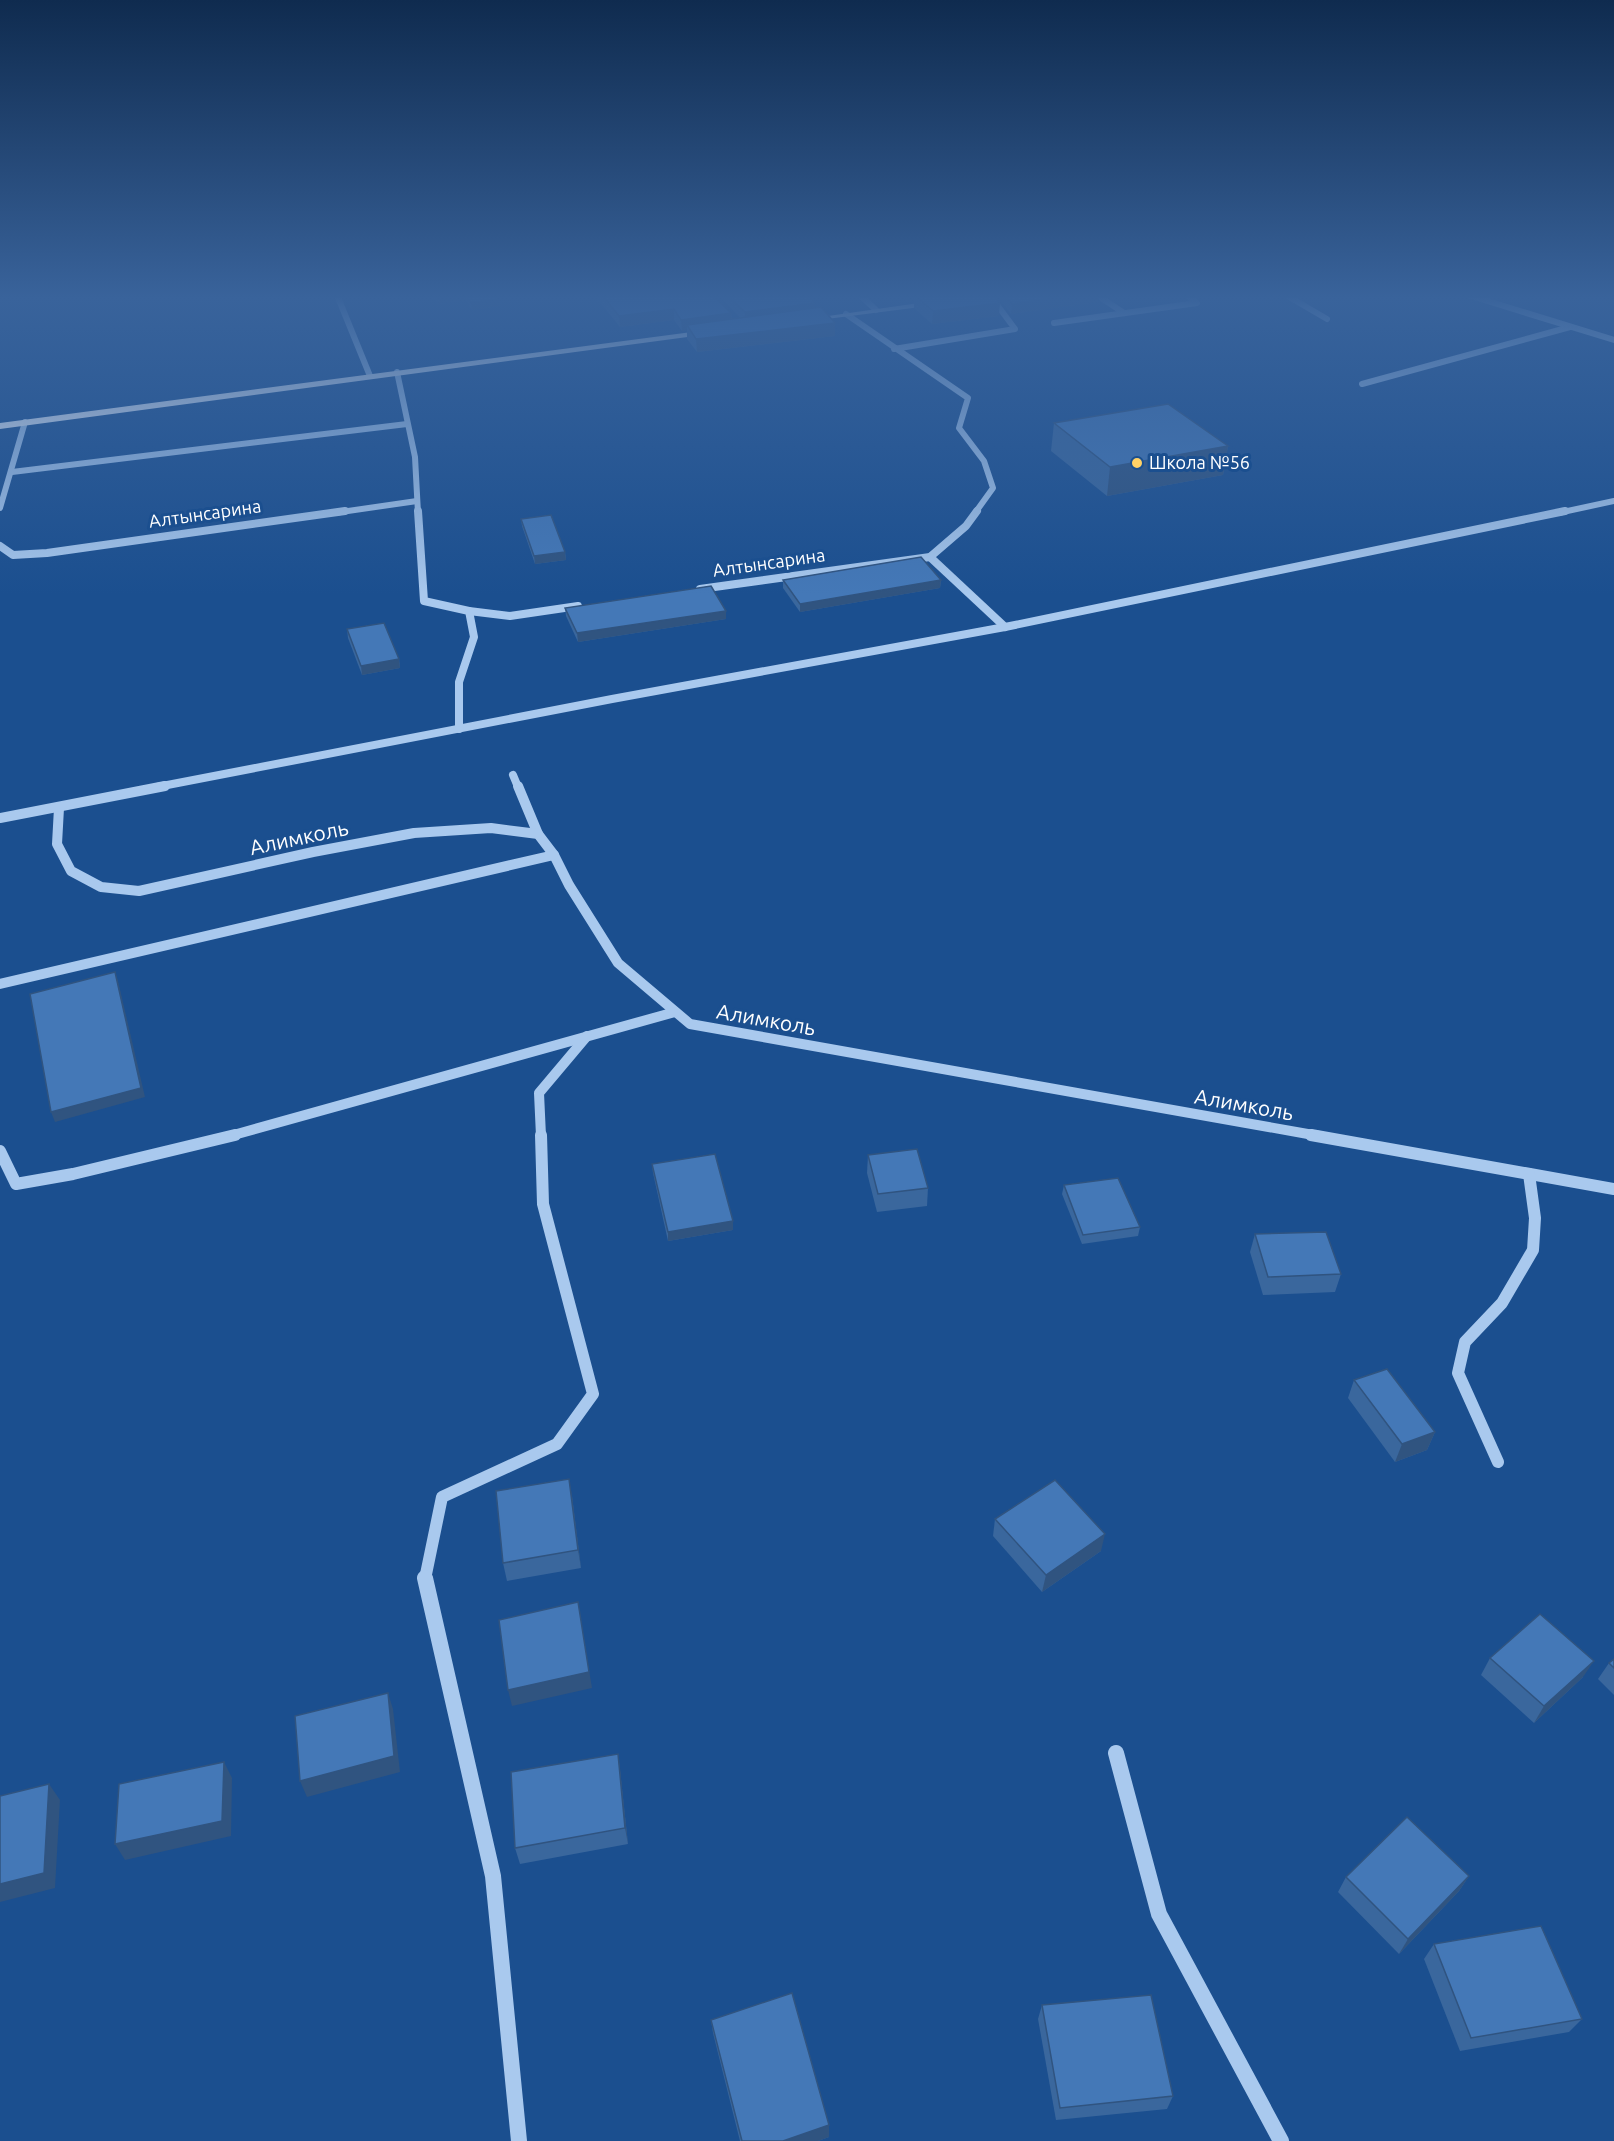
<svg xmlns="http://www.w3.org/2000/svg" width="1614" height="2141" font-family="Ubuntu,sans-serif">
<style>
.lines{fill:none;stroke-linecap:round;stroke-linejoin:round}
.minor-far4{stroke:#a9c9ee;stroke-width:6}
.minor-far3{stroke:#a9c9ee;stroke-width:8}
.minor-far2{stroke:#a9c9ee;stroke-width:10}
.minor-far1{stroke:#a9c9ee;stroke-width:12}
.minor{stroke:#a9c9ee;stroke-width:16}
.major{fill:#f0f6ff;fill-rule:evenodd}
.wall{fill:#3a679d}
.shaded-wall{fill:#305480}
.building{fill:#4478b7;stroke:#305480;stroke-width:1.5}
.poi-dot{fill:#ffd166;stroke:#1b4f8f;stroke-width:2}
.labels{text-anchor:middle;stroke-width:6;stroke-linejoin:round;paint-order:stroke}
.far-poi-label{font-size:18px;fill:#fff;stroke:#1b4f8f;text-anchor:start}
.far-street-label{font-size:18px;fill:#fff;stroke:#1b4f8f}
.street-label{font-size:21px;fill:#fff;stroke:#1b4f8f}
</style>
<rect width="100%" height="100%" fill="#1b4f8f"/>
<g class="lines">
<g class="minor-far4">
<polyline points="337,295 370,376"/>
<polyline points="860,295 876,310"/>
<polyline points="1097,295 1124,313"/>
<polyline points="1286,295 1327,319"/>
<polyline points="1468,295 1614,340"/>
<polyline points="846,314 968,398 959,428 984,461 993,488 975,513"/>
<polyline points="1054,323 1197,303 1187,295"/>
<polyline points="894,349 1015,329 992,298"/>
<polyline points="397,372 415,457 418,513"/>
<polyline points="1362,384 1570,327"/>
<polyline points="12,472 407,424"/>
<polyline points="0,508 25,422"/>
<polyline points="334,513 417,501"/>
<polyline points="1558,513 1614,501"/>
</g>
<g class="minor-far3">
<polyline points="418,511 424,601 469,611 474,637 459,682 459,729"/>
<polyline points="0,546 13,555 47,553 345,511"/>
<polyline points="930,557 1005,627"/>
<polyline points="700,589 930,557 966,526 977,511"/>
<polyline points="469,611 510,616 578,606"/>
<polyline points="513,775 518,787"/>
<polyline points="157,787 612,699 1005,627 1565,511"/>
</g>
<g class="minor-far2">
<polyline points="518,786 538,834"/>
<polyline points="59,808 57,844 71,871 101,887 139,891 313,852 414,833 491,828 538,834 554,855 569,885 618,963 690,1024 1319,1136"/>
<polyline points="0,818 165,786"/>
<polyline points="0,984 554,855"/>
<polyline points="230,1136 675,1012"/>
<polyline points="541,1136 539,1093 587,1036"/>
</g>
<g class="minor-far1">
<polyline points="1311,1135 1614,1189"/>
<polyline points="0,1151 16,1184 73,1174 235,1135"/>
<polyline points="1498,1462 1458,1373 1465,1342 1502,1303 1533,1250 1535,1218 1529,1174"/>
<polyline points="425,1579 442,1497 557,1444 593,1394 543,1204 541,1135"/>
</g>
<g class="minor">
<polyline points="425,1578 493,1876 519,2141"/>
<polyline points="1116,1753 1159,1914 1281,2141"/>
</g>
<g class="major">
<polygon points="933,301 937,303 936,305 811,321 807,319"/>
<polygon points="707,330 710,330 710,334 0,429 0,423"/>
</g>
</g>
<g class="wall">
<polygon points="430,295 496,295 499,299 500,306 472,310 466,300 439,304"/>
<polygon points="594,295 713,295 731,313 732,319 740,318 718,295 810,295 810,298 815,303 815,308 835,336 697,352 687,339 687,330 682,331 674,320 620,327"/>
<polygon points="901,295 995,295 999,316 932,324 914,308 914,300 907,301"/>
<polygon points="996,295 1099,295 1098,302 1011,314"/>
<polygon points="1106,295 1147,295 1114,300"/>
<polygon points="1054,423 1228,446 1223,475 1107,496 1051,451"/>
<polygon points="521,519 565,552 566,560 535,564 522,526"/>
<polygon points="783,580 941,580 940,588 800,612 783,588"/>
<polygon points="565,608 726,611 726,619 578,642 566,616"/>
<polygon points="347,629 399,659 400,668 362,675 348,638"/>
<polygon points="868,1155 928,1188 927,1206 877,1212 867,1173"/>
<polygon points="652,1164 733,1230 668,1241 653,1173"/>
<polygon points="1064,1185 1140,1227 1138,1236 1082,1244 1062,1194"/>
<polygon points="1255,1234 1341,1274 1335,1292 1263,1295 1250,1252"/>
<polygon points="1354,1380 1435,1432 1427,1450 1395,1462 1348,1398"/>
<polygon points="572,1496 581,1568 507,1581 503,1563"/>
<polygon points="995,1519 1101,1551 1042,1592 993,1536"/>
<polygon points="1490,1658 1583,1677 1534,1723 1481,1675"/>
<polygon points="1614,1659 1614,1695 1598,1679 1609,1663"/>
<polygon points="618,1754 620,1770 628,1844 520,1864 515,1848"/>
<polygon points="1469,1876 1459,1891 1399,1954 1338,1892 1346,1877"/>
<polygon points="1434,1944 1582,2019 1569,2032 1460,2051 1424,1959"/>
<polygon points="1042,2005 1173,2096 1167,2109 1056,2120 1038,2019"/>
<polygon points="711,2020 829,2125 829,2137 818,2141 740,2141 713,2033"/>
</g>
<g class="shaded-wall">
<polygon points="454,295 465,295 466,300 439,304 438,298"/>
<polygon points="807,295 810,295 810,303 815,303 815,313 745,322 745,312"/>
<polygon points="907,295 915,295 914,300 907,301"/>
<polygon points="1071,295 1099,295 1098,302 1011,314 1012,304"/>
<polygon points="1114,295 1147,295 1114,300"/>
<polygon points="499,299 500,306 472,310 471,303"/>
<polygon points="1000,303 999,316 932,324 933,311"/>
<polygon points="674,309 674,320 620,327 619,316"/>
<polygon points="731,313 732,324 687,325 687,330 682,331 681,320"/>
<polygon points="835,323 835,336 697,352 696,339"/>
<polygon points="1228,446 1223,475 1107,496 1110,467"/>
<polygon points="565,552 566,560 535,564 534,556"/>
<polygon points="941,580 940,588 800,612 800,604"/>
<polygon points="726,611 726,619 578,642 577,633"/>
<polygon points="399,659 400,668 362,675 361,666"/>
<polygon points="115,972 118,981 145,1097 55,1122 51,1112"/>
<polygon points="733,1221 733,1230 668,1241 668,1232"/>
<polygon points="1435,1432 1427,1450 1395,1462 1402,1444"/>
<polygon points="569,1479 572,1496 581,1568 578,1550"/>
<polygon points="1105,1534 1101,1551 1042,1592 1046,1575"/>
<polygon points="578,1602 592,1688 512,1706 508,1690"/>
<polygon points="1594,1661 1583,1677 1534,1723 1544,1706"/>
<polygon points="388,1693 393,1709 400,1772 307,1797 300,1781"/>
<polygon points="618,1754 620,1770 628,1844 625,1828"/>
<polygon points="224,1762 232,1778 231,1836 125,1860 115,1844"/>
<polygon points="49,1784 60,1800 55,1888 0,1902 0,1884"/>
<polygon points="1469,1876 1459,1891 1399,1954 1408,1939"/>
<polygon points="829,2125 829,2137 818,2141 783,2141"/>
</g>
<g class="building">
<polygon points="436,295 454,295 438,298"/>
<polygon points="466,295 496,295 499,299 471,303"/>
<polygon points="602,295 713,295 731,313 681,320 674,309 619,316"/>
<polygon points="728,295 808,295 815,303 745,312"/>
<polygon points="915,295 995,295 1000,303 933,311"/>
<polygon points="1005,295 1071,295 1012,304"/>
<polygon points="821,307 835,323 696,339 687,325"/>
<polygon points="1168,404 1228,446 1110,467 1054,423"/>
<polygon points="551,515 565,552 534,556 521,519"/>
<polygon points="921,557 941,580 800,604 783,580"/>
<polygon points="711,586 726,611 577,633 565,608"/>
<polygon points="384,623 399,659 361,666 347,629"/>
<polygon points="115,972 141,1088 51,1112 30,994"/>
<polygon points="917,1149 928,1188 878,1194 868,1155"/>
<polygon points="715,1154 733,1221 668,1232 652,1164"/>
<polygon points="1118,1178 1140,1227 1083,1235 1064,1185"/>
<polygon points="1326,1232 1341,1274 1268,1277 1255,1234"/>
<polygon points="1387,1369 1435,1432 1402,1444 1354,1380"/>
<polygon points="569,1479 578,1550 503,1563 496,1491"/>
<polygon points="1055,1480 1105,1534 1046,1575 995,1519"/>
<polygon points="578,1602 589,1672 508,1690 499,1620"/>
<polygon points="1540,1614 1594,1661 1544,1706 1490,1658"/>
<polygon points="1614,1659 1614,1668 1609,1663"/>
<polygon points="388,1693 394,1756 300,1781 295,1716"/>
<polygon points="618,1754 625,1828 515,1848 511,1772"/>
<polygon points="224,1762 222,1821 115,1844 119,1784"/>
<polygon points="49,1784 44,1873 0,1884 0,1796"/>
<polygon points="1407,1817 1469,1876 1408,1939 1346,1877"/>
<polygon points="1541,1926 1582,2019 1471,2038 1434,1944"/>
<polygon points="792,1993 829,2125 783,2141 742,2141 711,2020"/>
<polygon points="1151,1995 1173,2096 1060,2108 1042,2005"/>
</g>
<linearGradient id="sky" x2="0" y2="1"><stop stop-color="#0f2b4f"/><stop offset="0.5" stop-color="#39639b"/><stop offset="1" stop-color="#39639b" stop-opacity="0"/></linearGradient>
<rect width="1614" height="595" fill="url(#sky)"/>
<circle class="poi-dot" cx="1137" cy="463" r="6"/>
<g class="labels">
<g class="far-poi-label">
<text x="1149" y="469">Школа №56</text>
</g>
<g class="far-street-label">
<text transform="translate(205 514) rotate(-8)" y="6">Алтынсарина</text>
<text transform="translate(769 563) rotate(-8)" y="6">Алтынсарина</text>
</g>
<g class="street-label">
<text transform="translate(299 838) rotate(-12)" y="7">Алимколь</text>
<text transform="translate(766 1020) rotate(10)" y="7">Алимколь</text>
<text transform="translate(1244 1105) rotate(10)" y="7">Алимколь</text>
</g>
</g>
</svg>
